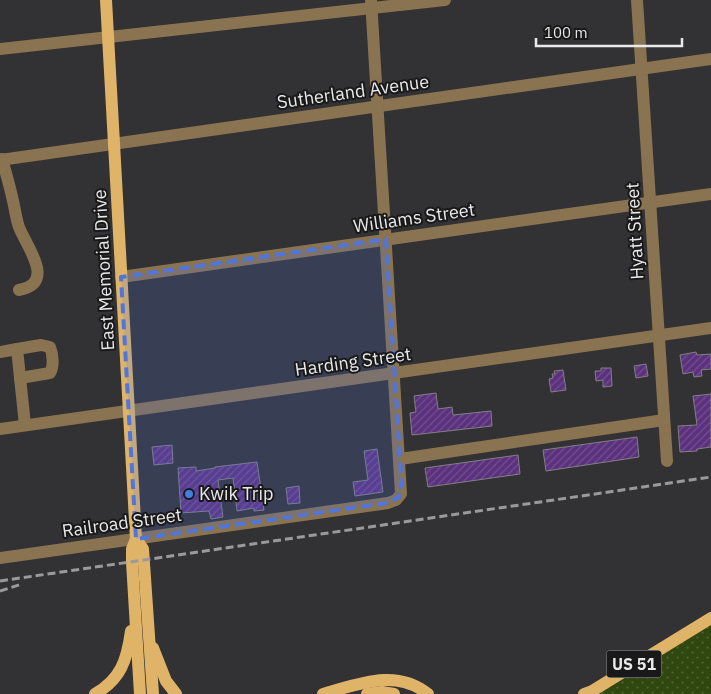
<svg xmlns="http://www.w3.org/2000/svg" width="711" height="694" font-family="'IBM Plex Sans',sans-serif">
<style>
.park{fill:url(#park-dots)}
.building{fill:url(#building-hatch);stroke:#818083}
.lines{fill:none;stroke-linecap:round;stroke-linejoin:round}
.minor{stroke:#897350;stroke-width:12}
.major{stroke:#e0b468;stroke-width:12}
.rail{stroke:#9a999b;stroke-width:3;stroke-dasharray:8 4;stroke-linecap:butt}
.marked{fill:#5075dc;fill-opacity:0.2;stroke:#5075dc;stroke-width:4;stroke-dasharray:10 6;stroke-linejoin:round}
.shop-dot{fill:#3f7fe0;stroke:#19191a;stroke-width:2}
.labels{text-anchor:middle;stroke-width:4;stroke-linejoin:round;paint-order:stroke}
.shield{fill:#19191a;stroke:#ababac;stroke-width:1}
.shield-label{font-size:16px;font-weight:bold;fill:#e9e9ea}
.street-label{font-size:18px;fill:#e9e9ea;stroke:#19191a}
.poi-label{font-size:18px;fill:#e9e9ea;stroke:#19191a;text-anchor:start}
</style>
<defs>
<pattern id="park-dots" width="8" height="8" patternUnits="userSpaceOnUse" patternTransform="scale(1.25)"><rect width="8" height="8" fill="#304810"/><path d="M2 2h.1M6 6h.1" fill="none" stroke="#4e6233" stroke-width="1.8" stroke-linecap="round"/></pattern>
<pattern id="building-hatch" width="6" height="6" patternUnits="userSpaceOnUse" patternTransform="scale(1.25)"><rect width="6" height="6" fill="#5b317d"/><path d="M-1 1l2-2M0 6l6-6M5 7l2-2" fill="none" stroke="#734f90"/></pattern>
</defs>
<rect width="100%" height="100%" fill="#323133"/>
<polygon class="park" points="711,618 711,694 593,694"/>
<g class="building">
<polygon points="696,352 697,355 711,354 711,369 701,370 702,376 694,377 693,372 683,374 680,355"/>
<polygon points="646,364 648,376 636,378 634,366"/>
<polygon points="601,368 611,368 612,386 603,387 603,380 596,381 595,371 601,371"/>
<polygon points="563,370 566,390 551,392 549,379 553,378 552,374 555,374 554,371"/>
<polygon points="436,393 438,409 452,407 453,415 491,411 492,426 412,435 410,413 416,412 414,396"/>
<polygon points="711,394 711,447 697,449 697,451 680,452 678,426 697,425 693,396"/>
<polygon points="637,437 639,457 546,471 543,450"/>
<polygon points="172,445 173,463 154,465 152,447"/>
<polygon points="377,449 383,492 355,496 353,482 368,480 364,451"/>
<polygon points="518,455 520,474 428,487 425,468"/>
<polygon points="257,462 264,510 254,511 254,508 237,511 233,478 218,480 223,517 211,519 209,511 181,513 178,468 196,467 196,471 215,468 215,467"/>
<polygon points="299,486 300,503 288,504 286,488"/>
</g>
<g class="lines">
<g class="minor">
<polyline points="637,0 667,461"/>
<polyline points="0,49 445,0"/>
<path d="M 2,159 C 6,173 10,187 13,201 C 15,209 16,219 19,227 C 26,246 57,283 19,290"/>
<polyline points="0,160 711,59"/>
<polyline points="121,277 711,194"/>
<path d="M 17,349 L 41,345 L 50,347 C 53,354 54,367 50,373 L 20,378"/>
<polyline points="0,352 17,349 25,425"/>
<polyline points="0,429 711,328"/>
<polyline points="400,459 664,420"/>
<polyline points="0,558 388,503 396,500 401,494 371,0"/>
</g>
<g class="major">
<polyline points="106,0 136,539 132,549 132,562 140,694"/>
<polyline points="136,539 143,549 153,694"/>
<polyline points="153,648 166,681 176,694"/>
<path d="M 95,694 C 121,679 127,660 131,631"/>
<path d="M 323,694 C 359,684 396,668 428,694"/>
<polyline points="367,694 382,692 394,694"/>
<polyline points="584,694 592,691 711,618"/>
</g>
<g class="rail">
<polyline points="0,581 711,477"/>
<polyline points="0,591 22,584"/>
</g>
</g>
<path class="marked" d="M 386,239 L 402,487 L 399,497 L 388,503 L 136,539 L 121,277 Z"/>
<circle class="shop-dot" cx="189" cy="494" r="5"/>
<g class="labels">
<rect class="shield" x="606.5" y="650.5" width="55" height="27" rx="4"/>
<g class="shield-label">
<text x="634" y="670">US 51</text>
</g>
<g class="street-label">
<text transform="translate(353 92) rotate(-8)" y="6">Sutherland Avenue</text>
<text transform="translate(414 218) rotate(-8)" y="6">Williams Street</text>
<text transform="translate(635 231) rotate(-93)" y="6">Hyatt Street</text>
<text transform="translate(104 270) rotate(-93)" y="6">East Memorial Drive</text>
<text transform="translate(353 362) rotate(-8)" y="6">Harding Street</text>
<text transform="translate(122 523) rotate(-8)" y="6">Railroad Street</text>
</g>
<g class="poi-label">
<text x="199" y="500">Kwik Trip</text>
</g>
</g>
<path d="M536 38v8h146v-8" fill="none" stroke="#e9e9ea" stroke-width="2.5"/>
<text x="544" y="38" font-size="15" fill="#e9e9ea" stroke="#19191a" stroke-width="4" paint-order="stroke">100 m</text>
</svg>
